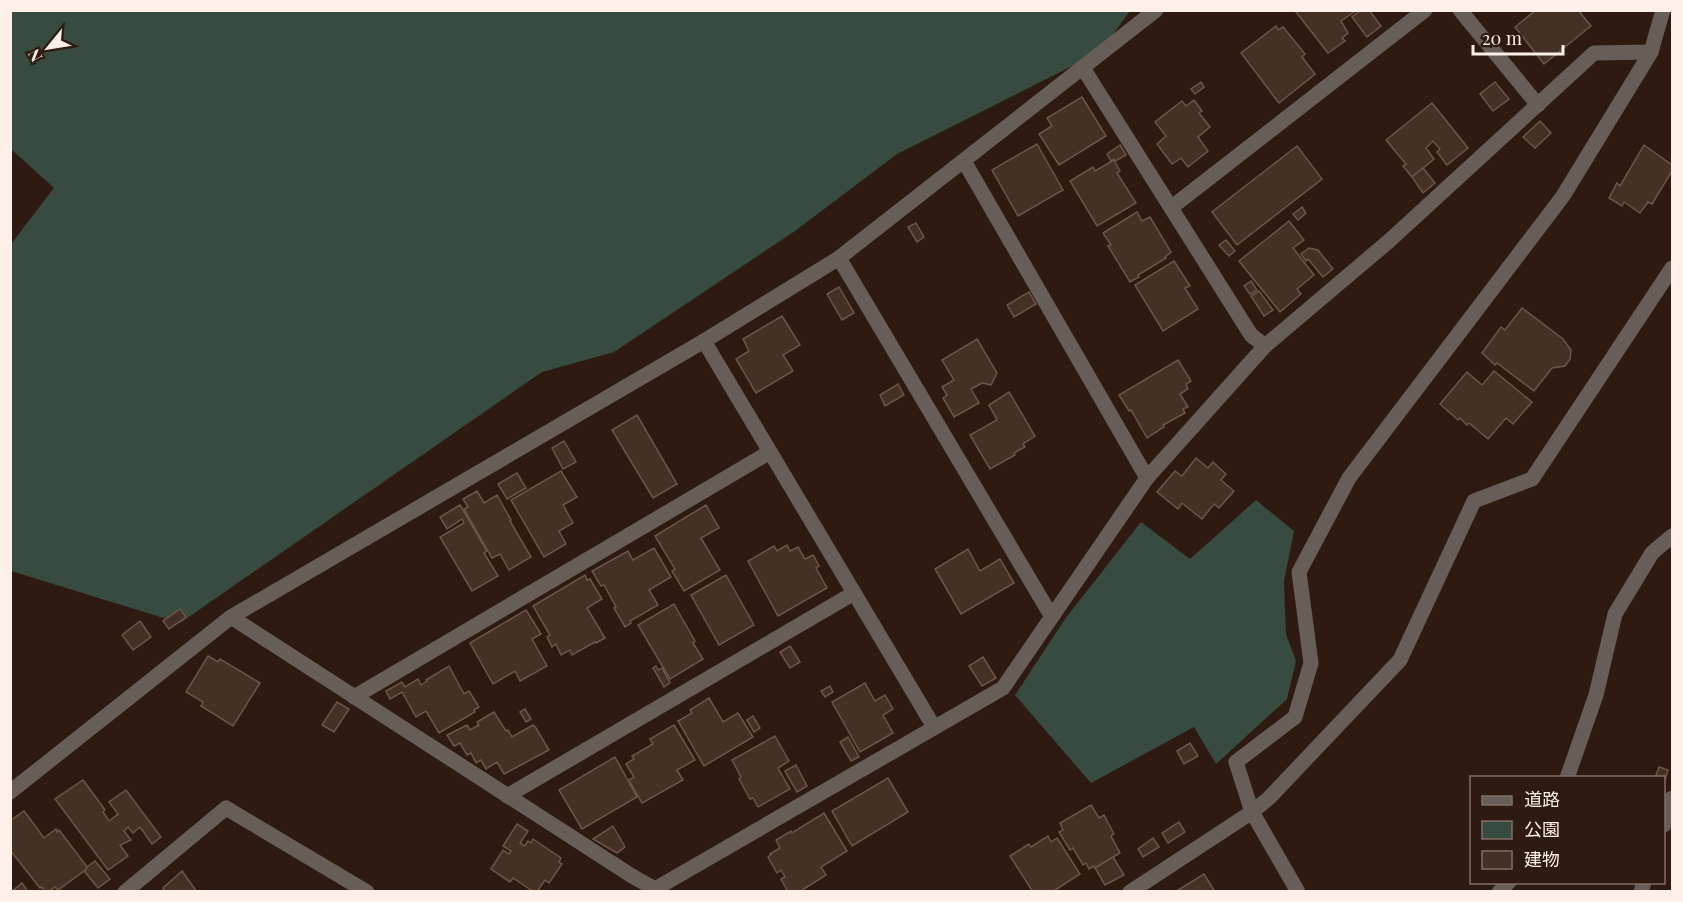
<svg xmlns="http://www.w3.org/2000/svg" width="1683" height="902" font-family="'Playfair Display','Noto Sans JP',serif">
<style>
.green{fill:#374b40}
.building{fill:#453025;stroke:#6d5549;stroke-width:1.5}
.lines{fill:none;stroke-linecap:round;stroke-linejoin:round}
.minor{stroke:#675f57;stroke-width:15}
.tertiary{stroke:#675f57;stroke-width:15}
</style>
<rect width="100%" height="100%" fill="#2e1a10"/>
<g class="green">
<polygon points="11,11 1130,11 1100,52 897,154 795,231 614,352 542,372 180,623 11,571 11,244 54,188 11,149"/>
<polygon points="1256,500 1294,531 1284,581 1286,634 1296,661 1287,699 1216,764 1194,727 1091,783 1015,695 1065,619 1141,522 1190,559"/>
</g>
<g class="building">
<polygon points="1298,10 1357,10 1341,21 1348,33 1342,38 1345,41 1328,53 1296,12"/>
<polygon points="1361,10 1369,10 1381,26 1367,37 1352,17"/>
<polygon points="1536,10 1578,10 1591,26 1544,64 1515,27"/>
<polygon points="1276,26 1278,30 1283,27 1305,54 1302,57 1315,74 1279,103 1241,53"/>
<polygon points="1201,82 1204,87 1195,94 1191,89"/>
<polygon points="1495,82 1509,99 1493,111 1480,94"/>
<polygon points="1082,97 1106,136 1059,165 1039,134 1052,126 1047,118"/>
<polygon points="1194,100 1202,111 1199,113 1210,127 1198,137 1208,151 1188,167 1181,158 1172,164 1157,144 1166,136 1155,122 1182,101 1186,106"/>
<polygon points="1432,103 1468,148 1447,165 1437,152 1440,149 1433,141 1426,148 1434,159 1412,177 1403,166 1406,164 1386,140"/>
<polygon points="1540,121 1551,133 1535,148 1523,137"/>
<polygon points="1037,144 1063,190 1018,216 992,170"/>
<polygon points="1120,145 1126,155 1115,161 1114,159 1111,161 1107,154"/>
<polygon points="1644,145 1672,165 1672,171 1652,204 1648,202 1640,213 1624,202 1622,206 1609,198 1617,183 1620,186"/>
<polygon points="1297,146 1322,179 1237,245 1212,212"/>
<polygon points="1114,160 1120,171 1117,173 1136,203 1097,226 1070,181 1093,167 1095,171"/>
<polygon points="1423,168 1435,183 1423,193 1412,177"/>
<polygon points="1302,207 1306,213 1298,220 1293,214"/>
<polygon points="1137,212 1142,221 1150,217 1171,252 1165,257 1166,258 1138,275 1139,277 1130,282 1108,246 1111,245 1103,233"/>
<polygon points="1289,221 1304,240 1293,248 1314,275 1297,289 1301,294 1280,312 1239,261"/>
<polygon points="916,223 924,237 917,242 908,227"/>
<polygon points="1226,240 1235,251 1229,256 1219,245"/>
<polygon points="1309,248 1318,250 1333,269 1323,277 1308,259 1306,261 1301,254"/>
<polygon points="1174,261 1190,286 1185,288 1198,309 1163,331 1135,285"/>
<polygon points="1251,281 1257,290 1250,294 1244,286"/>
<polygon points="839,287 854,313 842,320 827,294"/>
<polygon points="1259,291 1273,310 1264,316 1251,296"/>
<polygon points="1029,292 1036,304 1014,317 1007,305"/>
<polygon points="1522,308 1563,339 1571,350 1570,359 1565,366 1552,368 1534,391 1497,363 1495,365 1482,353 1501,327 1505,330"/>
<polygon points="782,316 800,345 783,355 793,371 756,393 736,359 749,351 743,339"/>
<polygon points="977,339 997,373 991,385 982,383 971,389 979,403 954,417 943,398 947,395 942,387 954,380 942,360"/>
<polygon points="1178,360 1191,381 1186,384 1188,389 1180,394 1188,407 1183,409 1185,413 1163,425 1164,427 1147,438 1131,410 1129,411 1119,395"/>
<polygon points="1494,371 1532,402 1513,424 1506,418 1488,439 1469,423 1467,425 1460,418 1458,420 1440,404 1467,372 1482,385"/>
<polygon points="898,384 904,395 885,406 880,395"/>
<polygon points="1009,392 1035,436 1023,444 1025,447 1014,453 1015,455 990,469 970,435 997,420 989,405"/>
<polygon points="637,415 677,484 653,498 612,430"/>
<polygon points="564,441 576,462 563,469 552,448"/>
<polygon points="1196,458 1208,468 1213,462 1226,474 1221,480 1234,491 1219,508 1214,504 1202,519 1182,503 1178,509 1157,492 1175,471 1182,476"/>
<polygon points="561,471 577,497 563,505 573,523 559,531 566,544 544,557 511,500"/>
<polygon points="517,473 526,488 507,499 498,484"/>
<polygon points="477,491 484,503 497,495 511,520 510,521 531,557 509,570 500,554 492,558 464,509 468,507 463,499"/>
<polygon points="460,505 487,551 484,553 498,576 472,591 440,537 464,523 462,519 447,529 440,517"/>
<polygon points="706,505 719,528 701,538 720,570 684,591 672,571 675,569 655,536"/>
<polygon points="787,545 790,551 798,547 805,559 813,555 819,566 816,568 827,588 778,616 748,561 774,546 777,551"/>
<polygon points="654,548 671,577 649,590 658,605 630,621 631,623 625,627 614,608 616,607 604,585 601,586 592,571 628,551 633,560"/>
<polygon points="968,549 980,571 1000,559 1014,583 961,614 935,569"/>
<polygon points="585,575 587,580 590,579 602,599 587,608 605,638 596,643 595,642 572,655 570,650 561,655 556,644 552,647 547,637 550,635 533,606"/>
<polygon points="726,575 754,625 719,645 691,595"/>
<polygon points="674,604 695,641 693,643 703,659 670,679 638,625"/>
<polygon points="180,609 186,617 169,629 163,621"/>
<polygon points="526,610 541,634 532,639 547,666 520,681 515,671 493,684 470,643"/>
<polygon points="140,621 151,637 133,650 122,635"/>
<polygon points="790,646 800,662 790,668 780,652"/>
<polygon points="208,656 218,662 220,659 260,683 233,726 201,706 203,702 186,692"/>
<polygon points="983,657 996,678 982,686 969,666"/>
<polygon points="449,666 464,694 469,691 479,707 474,710 475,712 439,733 426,711 416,717 402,692 390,699 386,691 402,682 405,687 418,679 421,685 427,681 426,680"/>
<polygon points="656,666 658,670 662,668 670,683 664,687 653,668"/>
<polygon points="865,683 875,701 885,695 893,709 883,715 893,733 860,752 832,702"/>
<polygon points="830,686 833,692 825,697 821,691"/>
<polygon points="709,698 723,722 738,713 753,737 704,766 678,721 692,713 690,710"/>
<polygon points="337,702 349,709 334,732 322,725"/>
<polygon points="525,709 531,719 526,722 520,712"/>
<polygon points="494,712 506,731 508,730 512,737 533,725 536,728 549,750 504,774 497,762 486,769 481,760 476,763 471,753 467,755 460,743 454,746 447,735 467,725 470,730 479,725 477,722"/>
<polygon points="753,716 760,728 754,732 747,720"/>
<polygon points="674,725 695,760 677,770 683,780 642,803 629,780 634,777 626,764 634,759 632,756 653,744 650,739"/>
<polygon points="775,736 789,761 778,768 790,789 758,807 753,798 750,799 739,779 741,777 732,760"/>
<polygon points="848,737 859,757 851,761 840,742"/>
<polygon points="1190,743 1198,756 1184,764 1177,751"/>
<polygon points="615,757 637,797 582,829 559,790"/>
<polygon points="796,765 807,786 797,792 785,771"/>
<polygon points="1659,767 1668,770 1664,784 1664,778 1655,778"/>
<polygon points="888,778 908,812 852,846 832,811"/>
<polygon points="83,780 105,810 103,812 109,821 118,814 109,802 126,790 161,837 152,844 140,827 133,833 128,827 124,831 131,840 120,845 128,856 108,870 55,799"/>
<polygon points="1091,805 1099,818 1104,815 1114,834 1111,836 1120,853 1095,868 1094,866 1089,869 1086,863 1083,865 1073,848 1070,850 1059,832 1063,830 1060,823"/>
<polygon points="24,811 44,838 56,829 57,832 59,830 88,868 58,890 55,887 48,892 45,892 42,887 40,888 10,850 10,821"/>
<polygon points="824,813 847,851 821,867 826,875 799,892 788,892 781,879 785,877 781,870 777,873 768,857 771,855 770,854 780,848 776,840 791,831 792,833"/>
<polygon points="1179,822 1185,832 1168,843 1162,833"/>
<polygon points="517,824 528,831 520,843 525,846 528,841 531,843 533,839 561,858 559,862 562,864 549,883 545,880 537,892 534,892 513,878 510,882 491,869 503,850 509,854 511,851 503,846"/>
<polygon points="613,826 625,847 617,853 593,839"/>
<polygon points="1048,836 1051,842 1057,838 1080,874 1052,892 1033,892 1010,856 1029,844 1031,847"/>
<polygon points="1153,838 1159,847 1143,857 1138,849"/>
<polygon points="1113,857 1124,875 1105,885 1095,868"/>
<polygon points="95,861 110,879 98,888 85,872 87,867"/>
<polygon points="182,871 197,892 165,892 163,888"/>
<polygon points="1204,874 1215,892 1175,892"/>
<polygon points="22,883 28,892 11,892"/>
</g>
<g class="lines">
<g class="minor">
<polyline points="1460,10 1538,105"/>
<polyline points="1083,68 1251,335 1265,346"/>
<polyline points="964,161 1147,478"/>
<polyline points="1172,207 1425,10"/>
<polyline points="839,258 1052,617"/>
<polyline points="704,341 934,727"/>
<polyline points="231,617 632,876 655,889 1003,688 1147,478 1265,346 1389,241 1594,53 1651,52"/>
<polyline points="354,697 770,452"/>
<polyline points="10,792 231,617 704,341 839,258 1156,10"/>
<polyline points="507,796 854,593"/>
<polyline points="1664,825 1672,798"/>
<polyline points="125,892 226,808 367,892"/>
<polyline points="1130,892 1252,812 1269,798 1400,660 1474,501 1532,479 1672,268"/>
<polyline points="1298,892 1252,812 1236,762 1295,717 1311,663 1299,572 1349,478 1563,196 1651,52 1663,10"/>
<polyline points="1641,892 1644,882"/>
</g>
<g class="tertiary">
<polyline points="1567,778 1596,695 1615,614 1652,553 1672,536"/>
<polyline points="1499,892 1509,882"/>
</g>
</g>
<rect width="1683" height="902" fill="none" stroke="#feefe8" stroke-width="24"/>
<rect x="1470" y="776" width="195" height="108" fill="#2e1a10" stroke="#816f66" stroke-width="1.5"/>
<rect x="1482" y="796" width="30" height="9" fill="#675f57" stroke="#816f66" stroke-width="1.5"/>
<text x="1524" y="806" font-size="18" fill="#feefe8">道路</text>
<rect x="1482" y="821" width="30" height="18" fill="#374b40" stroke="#816f66" stroke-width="1.5"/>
<text x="1524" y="836" font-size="18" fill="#feefe8">公園</text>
<rect x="1482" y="851" width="30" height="18" fill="#453025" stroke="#816f66" stroke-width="1.5"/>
<text x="1524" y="866" font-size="18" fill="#feefe8">建物</text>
<g transform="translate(48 48) rotate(240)" stroke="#2e1a10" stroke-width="4.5" paint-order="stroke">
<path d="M0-4.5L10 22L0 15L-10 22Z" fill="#feefe8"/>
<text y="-9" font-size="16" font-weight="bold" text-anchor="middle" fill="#feefe8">N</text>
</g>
<path d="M1473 45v9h90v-9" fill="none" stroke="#feefe8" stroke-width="3"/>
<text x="1482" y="45" font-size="18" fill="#feefe8" stroke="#2e1a10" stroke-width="4.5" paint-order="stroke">20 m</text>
</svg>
